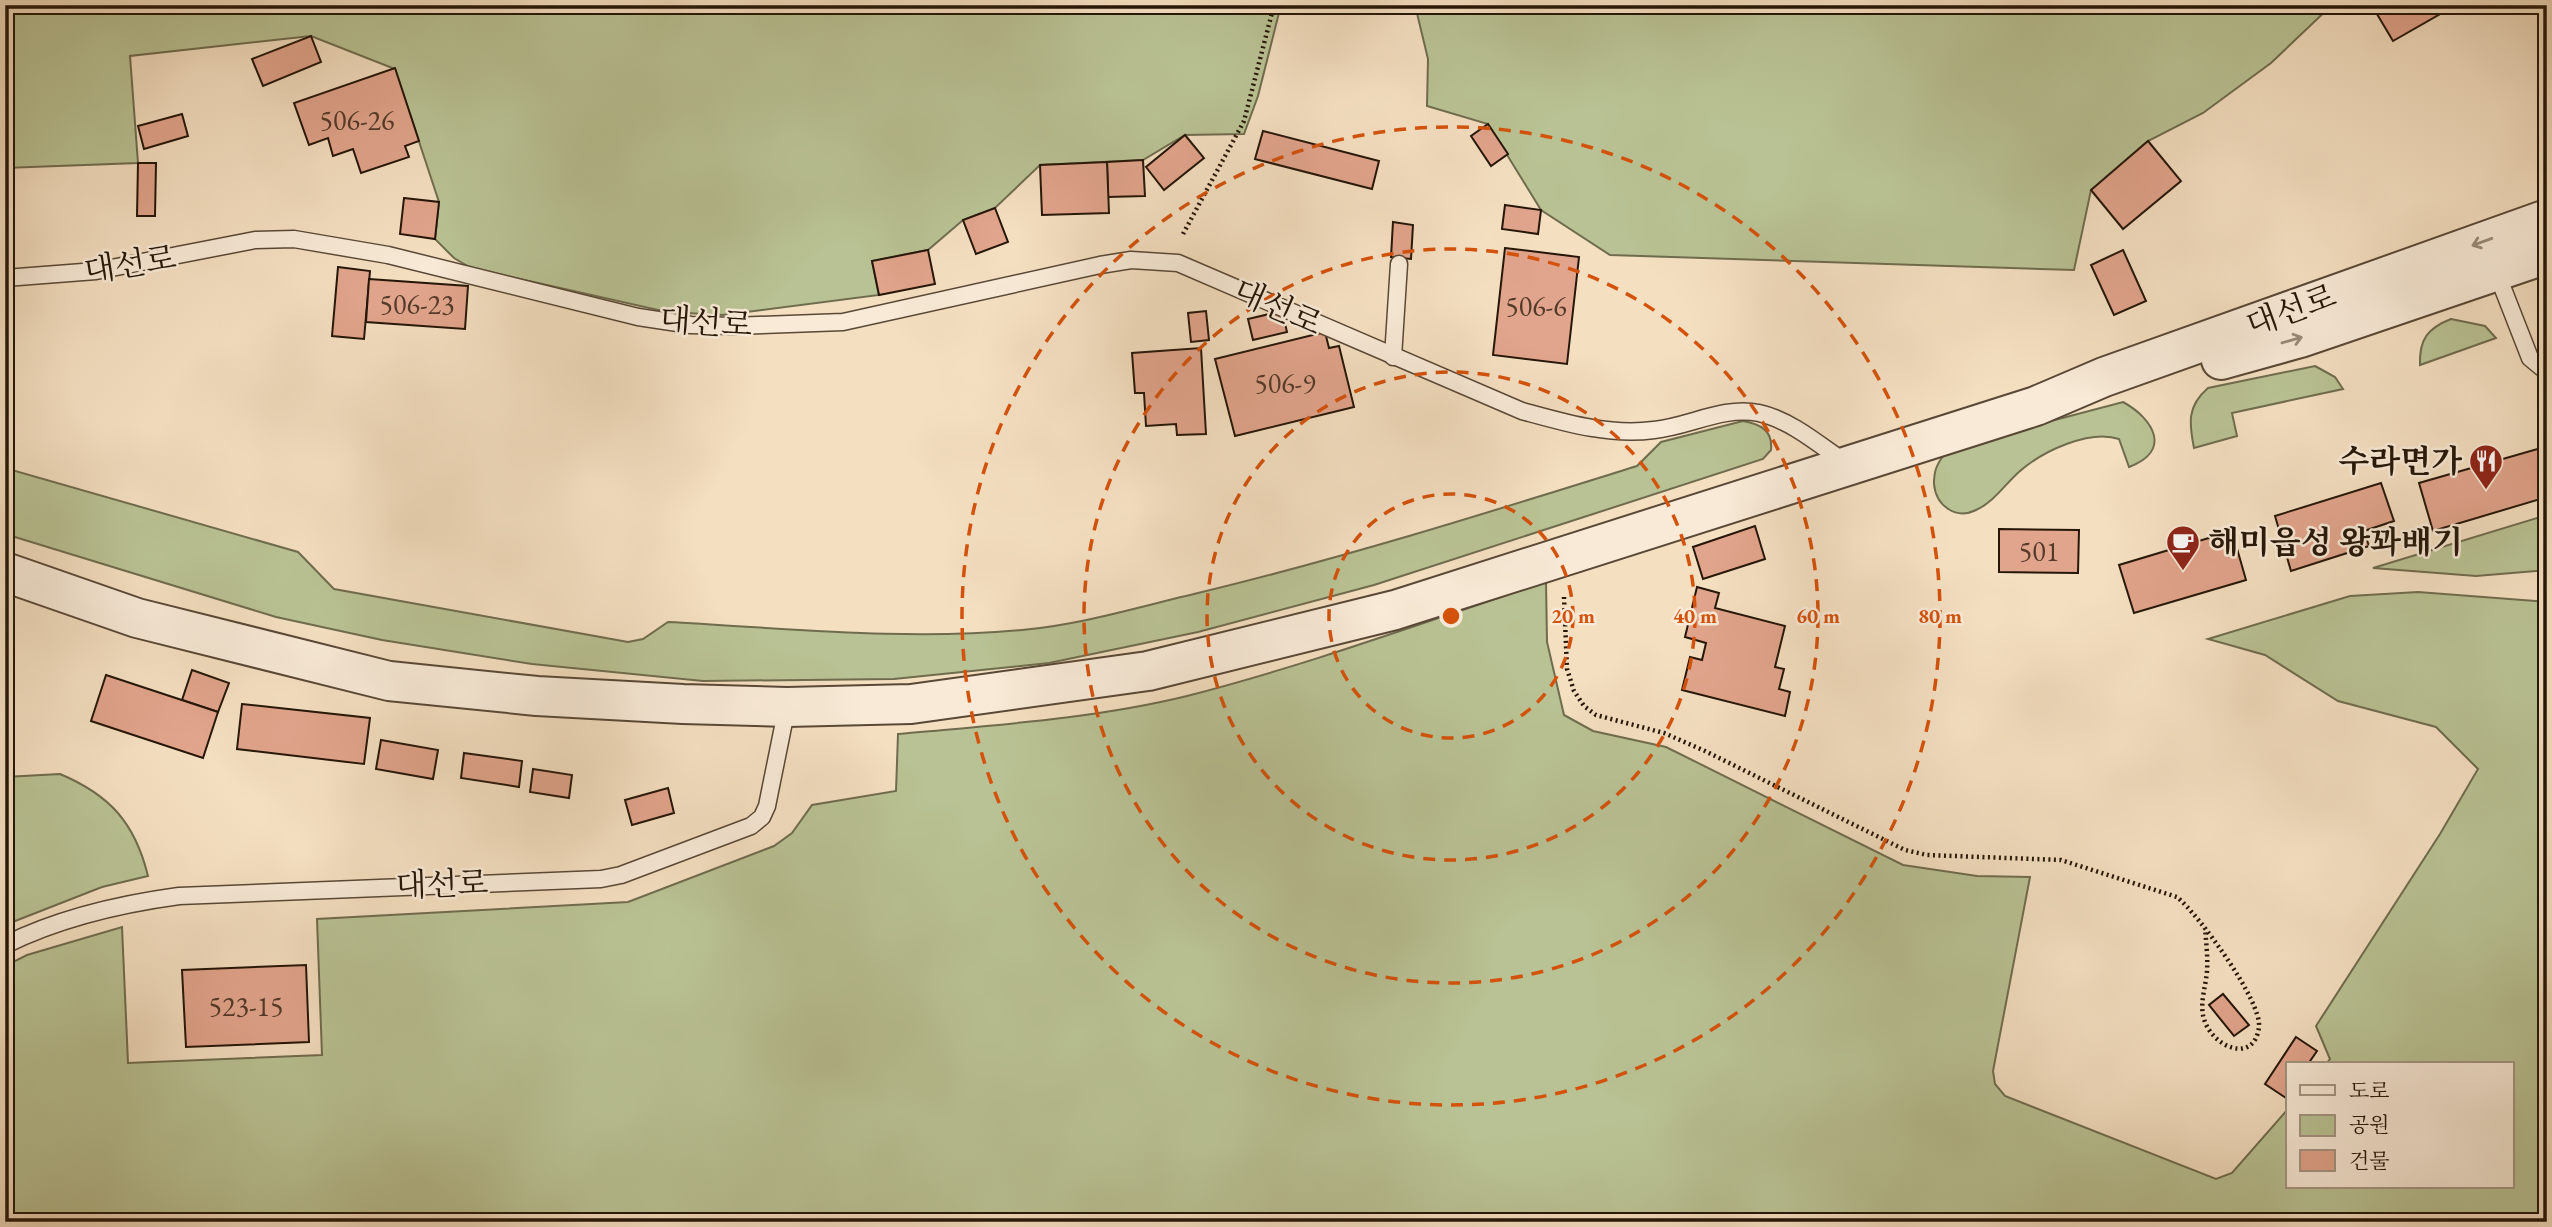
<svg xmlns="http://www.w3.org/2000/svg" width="2552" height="1227" font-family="'EB Garamond','Noto Serif KR',serif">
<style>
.green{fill:#b9c294;stroke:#6f6c4e;stroke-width:2}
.building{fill:#e1a48c;stroke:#251607;stroke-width:2}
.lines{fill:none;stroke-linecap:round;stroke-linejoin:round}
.service-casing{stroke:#594836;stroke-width:19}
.tertiary-casing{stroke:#594836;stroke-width:42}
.path{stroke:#251607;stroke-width:4.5;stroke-dasharray:2 3.5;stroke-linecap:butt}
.service{stroke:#f8ead7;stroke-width:16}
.tertiary{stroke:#f8ead7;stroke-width:38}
.oneway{stroke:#998b79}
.ring{fill:none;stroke:#d4520c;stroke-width:3.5;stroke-dasharray:12 9}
.labels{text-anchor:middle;stroke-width:5;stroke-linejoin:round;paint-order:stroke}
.number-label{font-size:28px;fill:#543a28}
.street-label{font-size:32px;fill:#251607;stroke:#f8ead7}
.poi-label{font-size:32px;font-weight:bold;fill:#251607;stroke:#f8ead7;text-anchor:end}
.centre{fill:#d4520c;stroke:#f8ead7;stroke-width:3.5}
.ring-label{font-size:21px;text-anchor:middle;font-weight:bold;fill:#d4520c;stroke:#f8ead7;stroke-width:5;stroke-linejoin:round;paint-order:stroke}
</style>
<rect width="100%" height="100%" fill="#f4dfc1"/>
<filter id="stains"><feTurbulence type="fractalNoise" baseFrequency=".00286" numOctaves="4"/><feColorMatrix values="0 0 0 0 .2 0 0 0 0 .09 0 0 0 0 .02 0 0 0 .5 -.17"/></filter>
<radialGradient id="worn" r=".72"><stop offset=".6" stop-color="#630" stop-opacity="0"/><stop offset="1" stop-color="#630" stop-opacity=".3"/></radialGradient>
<g class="green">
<polygon points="5,5 1281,5 1258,96 1244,134 1185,135 1143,160 1040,165 995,208 963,220 928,250 872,261 879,295 723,315 667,312 471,268 454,258 435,239 439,202 395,69 311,36 130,56 138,163 5,168"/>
<polygon points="1415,5 2332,5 2271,63 2203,113 2148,141 2091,190 2074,270 1610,255 1541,210 1488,124 1427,106 1428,59"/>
<path d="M 2451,319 L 2485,326 L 2496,338 L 2420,365 C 2419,339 2428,328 2451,319 Z"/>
<path d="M 2315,366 L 2335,377 L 2343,389 L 2232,413 L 2237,436 L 2194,448 C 2189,423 2187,406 2208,388 Z"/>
<path d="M 2123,402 C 2154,419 2172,451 2129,467 L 2119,439 C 2090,429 2043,451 2020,471 C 2006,483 1994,502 1976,510 C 1956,520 1936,506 1934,484 C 1934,472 1936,465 1944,455 L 2051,421 Z"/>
<path d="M 1743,421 C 1760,424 1773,430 1771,450 L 1763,459 L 1374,585 L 1198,632 L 1049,663 L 894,679 L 703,681 L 532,664 L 382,640 L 276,617 L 5,534 L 5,468 L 298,552 L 334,589 L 628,642 L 643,639 L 668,622 C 785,628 905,641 1022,630 C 1080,625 1138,607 1194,594 C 1344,558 1490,512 1637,466 L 1661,442 Z"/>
<polygon points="2547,515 2547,570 2476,576 2373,568"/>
<path d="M 1546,582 L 1547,642 L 1564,715 L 1593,731 L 1666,747 L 1903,865 L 1977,876 L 2030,877 L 1993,1071 L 1995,1084 L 2005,1096 L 2216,1179 L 2232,1173 L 2288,1109 L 2288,1187 L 2512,1187 L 2512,1064 L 2326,1064 L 2330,1059 L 2316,1026 L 2440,834 L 2478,769 L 2436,727 L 2338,701 L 2265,655 L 2208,639 L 2350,596 L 2418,592 L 2547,602 L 2547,738 L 2539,750 L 2547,755 L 2547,1222 L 5,1222 L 5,966 L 27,955 L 122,927 L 128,1063 L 322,1055 L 317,919 L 628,902 L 774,846 L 792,833 L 812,805 L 896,791 L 898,734 C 994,725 1093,719 1187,696 C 1308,665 1427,621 1546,582 Z"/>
<path d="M 60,774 C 110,795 135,823 148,876 L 102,887 L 5,925 L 5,777 Z"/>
</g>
<g class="building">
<polygon points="2392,5 2435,5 2440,14 2393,41 2377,14"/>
<polygon points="311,36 321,62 263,86 252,59"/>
<polygon points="395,68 419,141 405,146 409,157 361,173 353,149 333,156 328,138 309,145 294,103"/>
<polygon points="182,114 188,136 144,149 138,126"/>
<polygon points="1488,124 1508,154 1491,166 1471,136"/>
<polygon points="1263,131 1379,161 1372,189 1255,159"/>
<polygon points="1185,135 1204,158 1164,190 1146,167"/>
<polygon points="2148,141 2181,181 2123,229 2091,190"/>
<polygon points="1143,160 1145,196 1108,197 1107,162"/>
<polygon points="1107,162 1109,213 1042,215 1040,165"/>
<polygon points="138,163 156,163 155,216 137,216"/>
<polygon points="404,198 439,202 435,239 400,234"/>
<polygon points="1505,205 1541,210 1538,234 1502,229"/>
<polygon points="995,208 1008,242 976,254 963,220"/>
<polygon points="1393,222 1413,225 1411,259 1391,257"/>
<polygon points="1505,248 1579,257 1567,364 1493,355"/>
<polygon points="928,250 935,284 879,295 872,261"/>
<polygon points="2123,250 2146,301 2114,315 2091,265"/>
<polygon points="338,267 370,271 364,339 332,336"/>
<polygon points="369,279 468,286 465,329 366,322"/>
<polygon points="1206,311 1209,340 1191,342 1188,313"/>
<polygon points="1282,311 1287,332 1253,340 1248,319"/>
<polygon points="1325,332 1329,348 1339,346 1354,407 1235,436 1215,359"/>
<polygon points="1201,348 1206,434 1177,435 1176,424 1146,426 1144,393 1135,393 1132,353"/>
<polygon points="2541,448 2547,469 2547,497 2433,531 2419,483"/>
<polygon points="2381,483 2394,521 2364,531 2369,546 2291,571 2275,516"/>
<polygon points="1755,526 1765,559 1703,579 1693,547"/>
<polygon points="1999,529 2079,530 2078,573 1999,572"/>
<polygon points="2232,531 2246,580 2134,613 2119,565"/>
<polygon points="1697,587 1719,593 1715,608 1785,626 1775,667 1784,669 1779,689 1790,692 1785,716 1682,690 1690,657 1702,660 1706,643 1685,637"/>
<polygon points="192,670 229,683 218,712 182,700"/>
<polygon points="106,675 218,712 203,758 91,721"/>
<polygon points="242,704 370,718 364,764 237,749"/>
<polygon points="381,740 438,750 433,779 376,769"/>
<polygon points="464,753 522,761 519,787 461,778"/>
<polygon points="533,769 572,775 569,798 530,792"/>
<polygon points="668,788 674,813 632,825 625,800"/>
<polygon points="306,965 309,1042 186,1047 182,970"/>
<polygon points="2223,994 2249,1025 2234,1036 2209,1005"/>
<polygon points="2296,1037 2317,1051 2308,1064 2288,1064 2286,1098 2265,1084"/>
</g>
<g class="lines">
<g class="service-casing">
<g id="service">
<polyline points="2496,271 2530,358 2547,372"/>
<path d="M 5,278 L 96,271 L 255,240 L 294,239 L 388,255 L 638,317 L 691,325 L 733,326 L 843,322 L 1100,265 L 1131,260 L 1178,263 L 1522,411 C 1566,423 1609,436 1654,430 C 1691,426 1722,406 1759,413 C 1791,420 1821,446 1847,464"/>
<polyline points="1393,357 1399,264"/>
<path d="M 5,945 C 59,918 120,904 179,896 L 601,879 L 621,875 L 751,826 L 762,817 L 767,806 L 787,707"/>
</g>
</g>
<g class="tertiary-casing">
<g id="tertiary">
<polyline points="2221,360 2300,338 2547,254"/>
<polyline points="5,572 137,618 389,681 537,696 683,704 787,707 911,704 1148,671 1395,610 2036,406 2104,377 2547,219"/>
</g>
</g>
<g class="path">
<polyline points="1183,234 1244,121 1274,5"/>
<path d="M 1564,597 L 1567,669 L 1574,691 L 1584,706 L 1596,715 L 1664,733 L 1705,751 L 1905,850 L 1927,855 L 2061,860 L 2177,897 C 2198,914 2262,1001 2259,1027 C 2254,1065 2212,1047 2204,1019 C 2199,1004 2206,986 2207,971 C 2208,957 2206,942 2205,928"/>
</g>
<use href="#service" class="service"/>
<use href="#tertiary" class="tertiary"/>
</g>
<defs><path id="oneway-shaft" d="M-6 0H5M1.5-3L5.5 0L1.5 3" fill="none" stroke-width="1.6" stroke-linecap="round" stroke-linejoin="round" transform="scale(1.75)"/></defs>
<g class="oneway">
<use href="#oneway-shaft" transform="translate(2482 242) rotate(160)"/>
<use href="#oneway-shaft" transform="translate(2292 340) rotate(-16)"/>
</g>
<g class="ring">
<circle cx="1451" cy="616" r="122"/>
<circle cx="1451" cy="616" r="244"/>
<circle cx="1451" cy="616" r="367"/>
<circle cx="1451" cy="616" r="489"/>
</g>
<defs>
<g id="restaurant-pin" transform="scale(1.75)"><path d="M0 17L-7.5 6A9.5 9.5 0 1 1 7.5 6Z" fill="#8f2418" stroke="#f8ead7"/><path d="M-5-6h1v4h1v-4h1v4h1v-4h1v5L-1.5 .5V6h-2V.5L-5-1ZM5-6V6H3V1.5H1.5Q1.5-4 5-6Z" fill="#fff"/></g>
<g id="cafe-pin" transform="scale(1.75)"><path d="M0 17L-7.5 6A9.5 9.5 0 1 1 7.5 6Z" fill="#8f2418" stroke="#f8ead7"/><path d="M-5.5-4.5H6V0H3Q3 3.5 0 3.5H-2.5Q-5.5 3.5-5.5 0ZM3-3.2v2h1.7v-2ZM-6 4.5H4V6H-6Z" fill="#fff"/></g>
</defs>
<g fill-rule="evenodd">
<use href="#restaurant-pin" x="2486" y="461"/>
<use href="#cafe-pin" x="2183" y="542"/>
</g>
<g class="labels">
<g class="number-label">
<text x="357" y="130">506-26</text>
<text x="417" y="314">506-23</text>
<text x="1536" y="316">506-6</text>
<text x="1285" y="393">506-9</text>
<text x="2039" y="561">501</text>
<text x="246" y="1016">523-15</text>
</g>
<g class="street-label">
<text transform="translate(130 264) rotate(-9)" y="11">대선로</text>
<text transform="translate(1278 307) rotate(24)" y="11">대선로</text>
<text transform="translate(2291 310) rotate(-20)" y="11">대선로</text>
<text transform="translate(706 322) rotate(4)" y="11">대선로</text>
<text transform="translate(442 884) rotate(-2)" y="11">대선로</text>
</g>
<g class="poi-label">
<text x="2462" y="472">수라면가</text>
<text x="2208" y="553" text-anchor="start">해미읍성 왕꽈배기</text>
</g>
</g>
<circle cx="1451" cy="616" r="10" class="centre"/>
<g class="ring-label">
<text x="1573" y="623">20 m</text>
<text x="1695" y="623">40 m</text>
<text x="1818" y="623">60 m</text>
<text x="1940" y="623">80 m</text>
</g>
<rect width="2552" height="1227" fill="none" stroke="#f4dfc1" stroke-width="28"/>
<rect x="7" y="7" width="2538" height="1213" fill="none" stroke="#251607" stroke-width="3.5"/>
<rect x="14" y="14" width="2524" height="1199" fill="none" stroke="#251607" stroke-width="2"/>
<rect x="2286" y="1062" width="228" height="126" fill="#f8ead7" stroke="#a49584" stroke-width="2"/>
<rect x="2300" y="1085" width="35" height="10" fill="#f8ead7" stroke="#a49584" stroke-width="2"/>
<text x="2349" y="1098" font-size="21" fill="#251607">도로</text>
<rect x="2300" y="1115" width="35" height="21" fill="#b9c294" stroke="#a49584" stroke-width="2"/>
<text x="2349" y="1132" font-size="21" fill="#251607">공원</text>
<rect x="2300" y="1150" width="35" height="21" fill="#e1a48c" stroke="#a49584" stroke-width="2"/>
<text x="2349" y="1168" font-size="21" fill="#251607">건물</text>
<rect width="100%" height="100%" filter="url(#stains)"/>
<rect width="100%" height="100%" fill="url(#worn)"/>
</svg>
